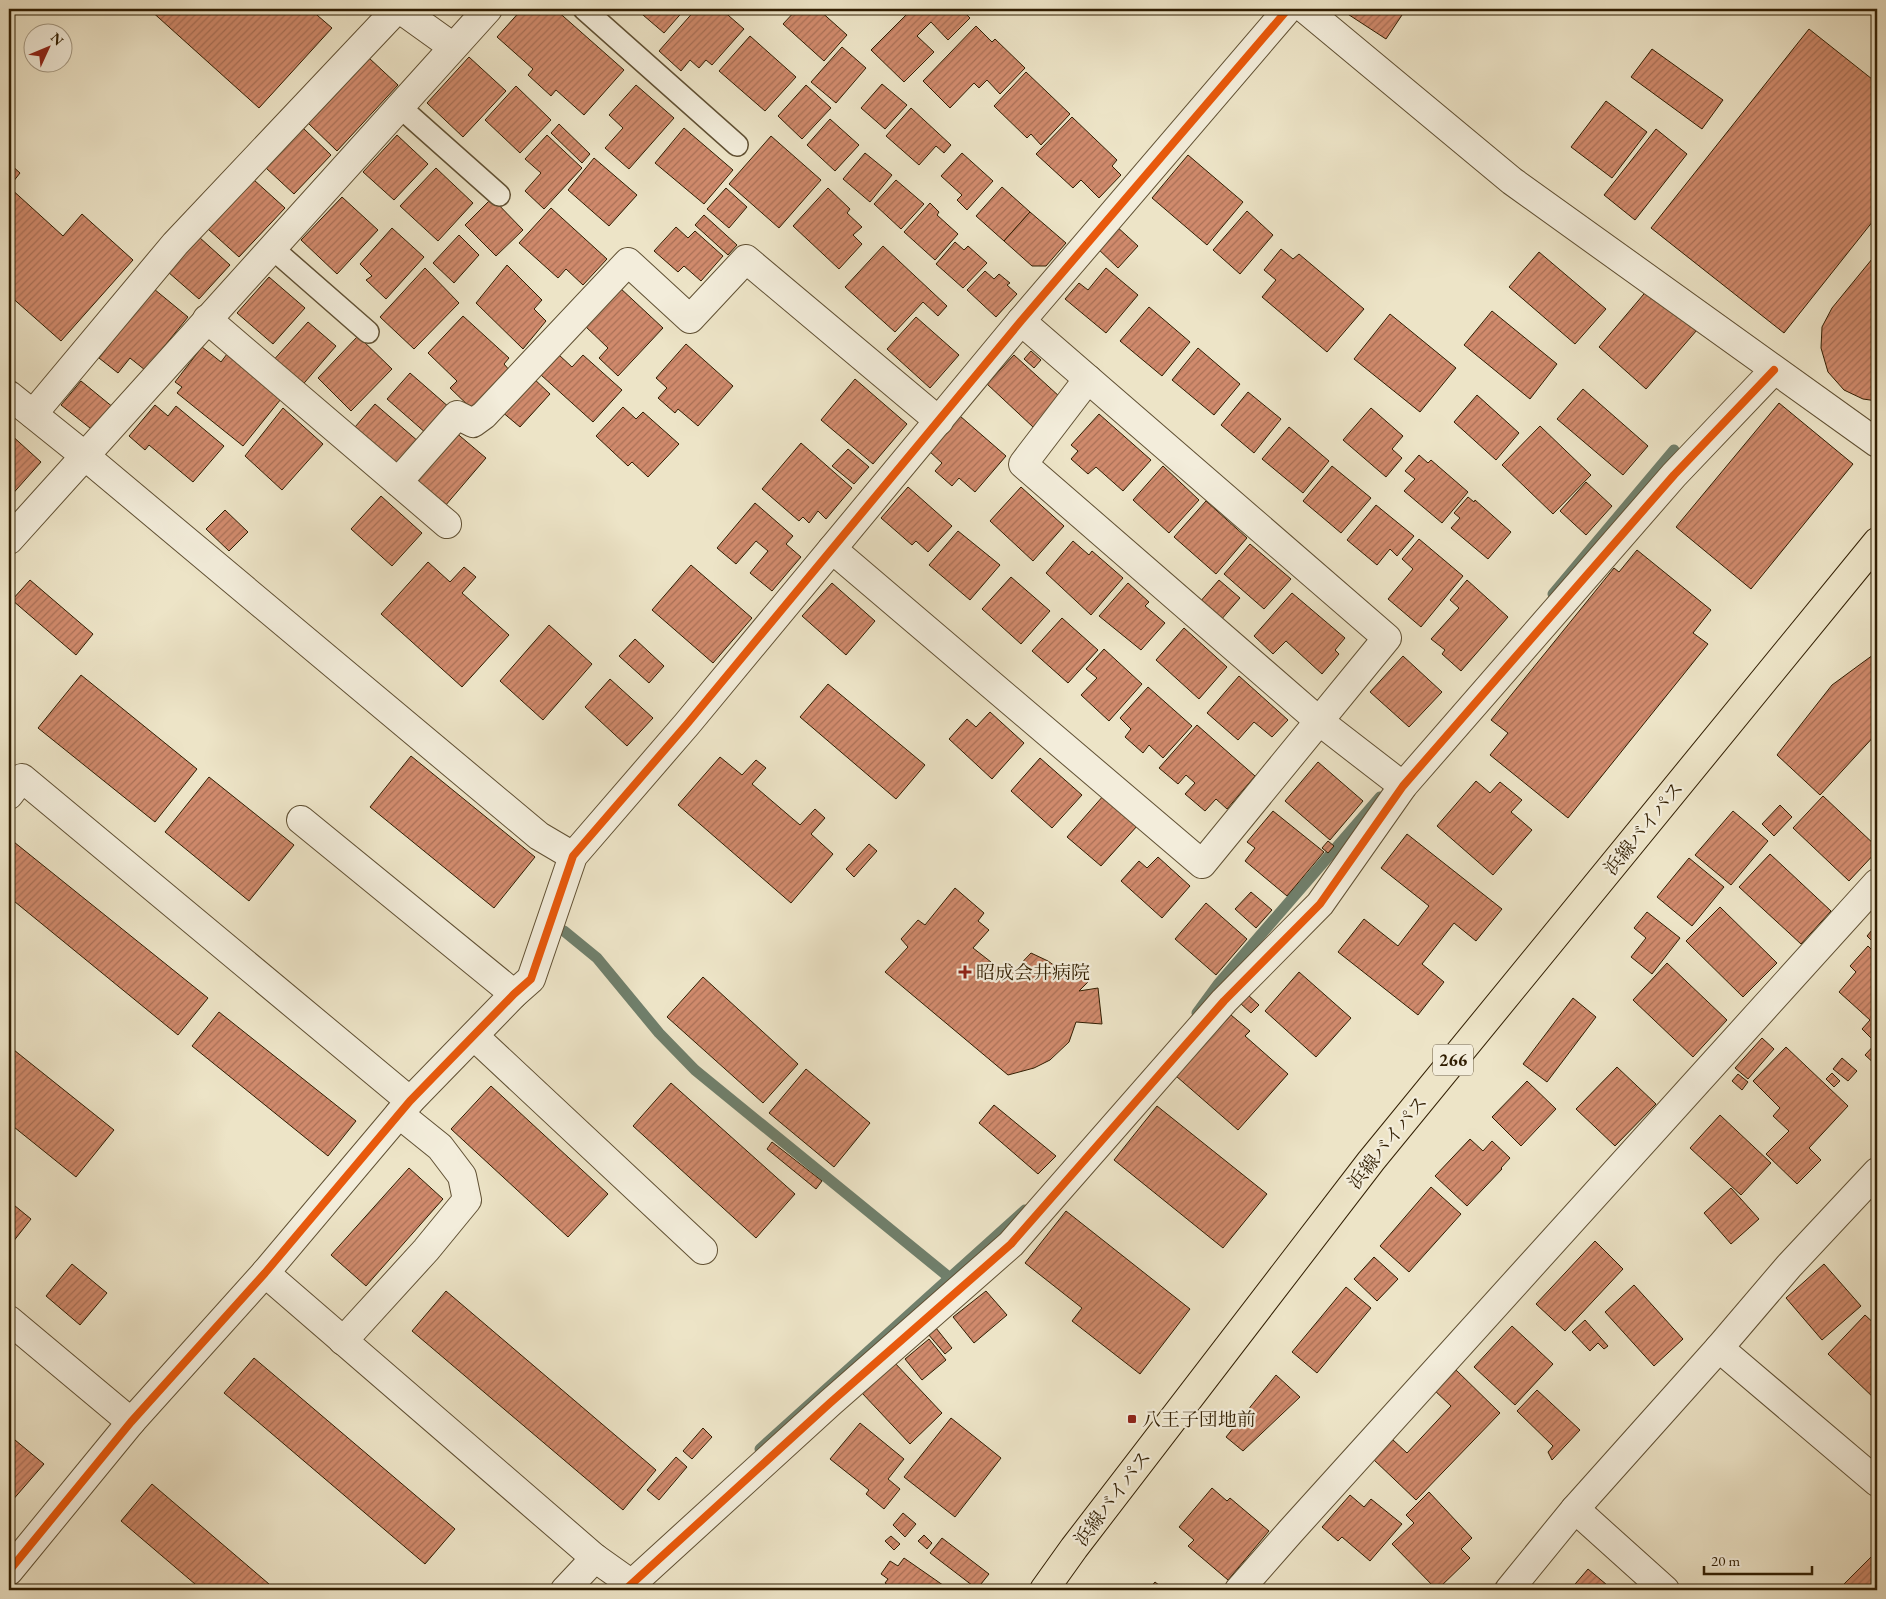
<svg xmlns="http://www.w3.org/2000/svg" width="1886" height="1599" font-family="'EB Garamond','Noto Serif JP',serif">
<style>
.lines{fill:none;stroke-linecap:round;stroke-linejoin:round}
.stream{stroke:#707f6b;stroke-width:11}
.building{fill:url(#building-hatch);stroke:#311e02}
.service-casing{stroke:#605033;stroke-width:24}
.minor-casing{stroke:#605033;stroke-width:30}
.trunk-casing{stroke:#311e02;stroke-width:30}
.service{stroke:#f3eddb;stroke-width:21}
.minor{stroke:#f3eddb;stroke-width:28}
.trunk{stroke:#ede4c7;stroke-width:28}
.cycleway-casing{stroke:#f3eddb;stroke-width:11}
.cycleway{stroke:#e8590c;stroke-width:8}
.poi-dot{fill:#8f2418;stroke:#f3eddb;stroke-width:2}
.labels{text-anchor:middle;stroke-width:4.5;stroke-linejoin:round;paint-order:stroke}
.shield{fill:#f3eddb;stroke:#6b5c43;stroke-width:1}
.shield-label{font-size:18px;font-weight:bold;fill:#311e02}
.street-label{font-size:19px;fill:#311e02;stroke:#f3eddb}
.poi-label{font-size:19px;fill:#311e02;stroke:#f3eddb;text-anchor:start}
</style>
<defs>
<pattern id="building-hatch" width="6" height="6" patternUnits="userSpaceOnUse" patternTransform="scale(1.25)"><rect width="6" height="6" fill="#d08a6c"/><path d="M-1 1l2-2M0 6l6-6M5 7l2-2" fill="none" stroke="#a97057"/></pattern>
</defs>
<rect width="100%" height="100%" fill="#ede4c7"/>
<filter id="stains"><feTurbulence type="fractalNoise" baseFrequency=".004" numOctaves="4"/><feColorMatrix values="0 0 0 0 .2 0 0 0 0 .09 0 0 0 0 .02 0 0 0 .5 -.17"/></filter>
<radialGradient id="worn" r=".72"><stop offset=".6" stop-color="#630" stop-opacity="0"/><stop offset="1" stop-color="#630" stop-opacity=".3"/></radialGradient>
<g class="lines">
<g class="stream">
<polyline points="1553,594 1674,450"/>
<polyline points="564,931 597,958 659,1033 695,1070 950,1278"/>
<polyline points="1197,1013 1219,983 1380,797"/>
<polyline points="760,1449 1025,1210"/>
<polyline points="609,1590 622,1577"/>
</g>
</g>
<g class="building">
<polygon points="149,9 310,9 332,28 259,108"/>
<polygon points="522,9 555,9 624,70 584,115 556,90 551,96 528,75 533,69 497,37"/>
<polygon points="636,9 685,9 664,33"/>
<polygon points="696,9 721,9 744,29 712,65 706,60 699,68 690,60 681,71 659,51"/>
<polygon points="797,9 818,9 847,35 824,61 783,24"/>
<polygon points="912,9 961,9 970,18 948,40 931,22 917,36 934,52 904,82 871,50"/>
<polygon points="1340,9 1406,9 1386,39"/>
<polygon points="976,26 992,42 995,39 1025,68 1000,94 987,80 979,88 974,83 950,108 923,81"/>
<polygon points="1809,29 1877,83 1877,216 1784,333 1651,228"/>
<polygon points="750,36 796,77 765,111 719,71"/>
<polygon points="842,47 866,68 836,103 811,82"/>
<polygon points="1652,49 1723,100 1702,129 1631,77"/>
<polygon points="469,57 506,91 463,137 427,103"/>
<polygon points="369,58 398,85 337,151 308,123"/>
<polygon points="1026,72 1070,114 1041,145 1031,134 1027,138 994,106"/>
<polygon points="882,84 907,105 885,129 861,108"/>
<polygon points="636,85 674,118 629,169 605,148 623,128 609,115"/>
<polygon points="806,85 831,108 802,139 778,116"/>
<polygon points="516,86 551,120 520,153 485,120"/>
<polygon points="1606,101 1647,132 1612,178 1571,147"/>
<polygon points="911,108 951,145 944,153 936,146 919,165 886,136"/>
<polygon points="1072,117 1117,160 1112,166 1121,175 1099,198 1081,180 1073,188 1036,154"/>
<polygon points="830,119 859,145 835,171 807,145"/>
<polygon points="559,124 590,154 582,163 551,133"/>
<polygon points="303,128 331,155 294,194 266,168"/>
<polygon points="684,128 733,170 704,204 655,163"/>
<polygon points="1656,129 1687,154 1635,220 1604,195"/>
<polygon points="397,135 428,164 394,200 363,172"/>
<polygon points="547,135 582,168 544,209 525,191 541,173 525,159"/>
<polygon points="771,136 821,180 779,228 729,184"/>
<polygon points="865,153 892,175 870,202 843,179"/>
<polygon points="962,153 993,181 967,210 957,200 962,195 941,176"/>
<polygon points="1188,155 1243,202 1207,245 1152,198"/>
<polygon points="594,158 637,195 609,226 568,190"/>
<polygon points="9,163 20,173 9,187"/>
<polygon points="436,168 473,203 438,241 400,206"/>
<polygon points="254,180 285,208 239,257 208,229"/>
<polygon points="896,180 924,204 901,229 874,204"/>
<polygon points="9,187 63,236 82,214 133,260 61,341 9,295"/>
<polygon points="1002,187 1030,212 1004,241 976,216"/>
<polygon points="726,188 747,207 729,228 707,209"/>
<polygon points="828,188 850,209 847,213 862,227 853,235 862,244 839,269 793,226"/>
<polygon points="342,197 378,230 337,274 301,240"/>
<polygon points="492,198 523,230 496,256 465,225"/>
<polygon points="930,203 939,212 937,215 958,234 935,260 904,232"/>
<polygon points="551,208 607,259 583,285 566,269 558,278 519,243"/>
<polygon points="1247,211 1273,235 1240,274 1213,250"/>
<polygon points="1030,212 1066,243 1046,266 1032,266 1004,241"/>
<polygon points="704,215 737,245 728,255 695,225"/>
<polygon points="1115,225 1138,246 1118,268 1095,246"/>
<polygon points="676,227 688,238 695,231 723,256 701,281 684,266 678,272 654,251"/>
<polygon points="392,228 424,257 386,299 366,280 372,276 360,264"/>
<polygon points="459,235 479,255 454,283 433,263"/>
<polygon points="199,237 230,265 199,299 168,272"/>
<polygon points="955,242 964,250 968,246 987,263 963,288 936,264"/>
<polygon points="883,246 947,306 938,316 923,302 895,332 845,287"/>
<polygon points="1281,249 1293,259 1299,254 1364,309 1327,352 1262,297 1276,280 1264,270"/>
<polygon points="1539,252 1606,309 1575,344 1509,287"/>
<polygon points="1877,253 1877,401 1863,399 1844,390 1828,372 1821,348 1822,327 1832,308"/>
<polygon points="507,265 542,300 534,309 546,321 523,349 476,303"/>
<polygon points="425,268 459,303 414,349 380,317"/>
<polygon points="1106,268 1138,295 1106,333 1065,299 1079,283 1088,290"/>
<polygon points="985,271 994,279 999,274 1010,283 1007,285 1017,294 996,317 967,290"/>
<polygon points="269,277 305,308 273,344 237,313"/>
<polygon points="619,287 663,328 618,376 599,358 608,348 584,325"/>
<polygon points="1649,288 1697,330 1646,389 1599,347"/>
<polygon points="154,289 188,317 145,370 130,358 118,373 99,358"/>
<polygon points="1149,307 1190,342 1162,376 1120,341"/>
<polygon points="1492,311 1557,364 1530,399 1464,345"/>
<polygon points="1390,314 1456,368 1420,412 1354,359"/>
<polygon points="463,316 509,358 504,364 510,371 473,410 450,388 457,381 428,353"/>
<polygon points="916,317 959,355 930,388 887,349"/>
<polygon points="308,322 336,346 299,389 270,364"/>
<polygon points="358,336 392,369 351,411 318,378"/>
<polygon points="686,344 733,386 698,426 678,409 675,413 658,398 667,388 656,378"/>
<polygon points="202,347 221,362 230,350 285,394 243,446 177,393 182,387 175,382"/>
<polygon points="1198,348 1240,384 1214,415 1172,380"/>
<polygon points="1031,351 1041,360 1034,368 1024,359"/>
<polygon points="559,355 572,367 583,355 622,390 593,422 541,375"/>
<polygon points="1014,355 1060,397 1033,427 987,384"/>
<polygon points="410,373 450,408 427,434 387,399"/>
<polygon points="531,376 550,394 520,427 501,411"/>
<polygon points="855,379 907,424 873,464 821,420"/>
<polygon points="81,381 114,408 95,432 61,405"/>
<polygon points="1583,389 1648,446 1623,475 1557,419"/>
<polygon points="1248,392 1281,419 1254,453 1221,425"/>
<polygon points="1477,395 1519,433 1496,460 1454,422"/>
<polygon points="1779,403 1853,464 1751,589 1676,527"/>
<polygon points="375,404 419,442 399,465 355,427"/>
<polygon points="155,405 168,416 176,406 224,446 193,482 149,445 145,450 129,436"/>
<polygon points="623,407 636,419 643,412 679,444 648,477 632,462 628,466 596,436"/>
<polygon points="283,408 323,444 282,490 245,456"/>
<polygon points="1371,408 1403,436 1392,449 1402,458 1386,477 1343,440"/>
<polygon points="1099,414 1151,460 1123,491 1096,467 1088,474 1071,459 1078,451 1071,445"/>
<polygon points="960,416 1006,456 975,492 959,478 952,486 935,471 942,463 929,451"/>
<polygon points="1540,426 1591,475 1553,514 1502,465"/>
<polygon points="1289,427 1329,461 1303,493 1262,459"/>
<polygon points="454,431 486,458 445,506 413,478"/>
<polygon points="9,433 41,462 9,498"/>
<polygon points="801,443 852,488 826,519 818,511 809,523 803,517 799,521 762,489"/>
<polygon points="848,449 869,467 854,484 832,466"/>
<polygon points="1419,455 1428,463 1431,460 1468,492 1442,523 1404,491 1415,479 1405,471"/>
<polygon points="1163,466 1199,500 1169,533 1133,500"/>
<polygon points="1332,466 1371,498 1341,533 1303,501"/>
<polygon points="1586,482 1612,506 1586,535 1560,511"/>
<polygon points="908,487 952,526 928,552 916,541 912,545 881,518"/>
<polygon points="1021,487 1064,526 1033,561 990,521"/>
<polygon points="381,496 422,533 392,566 351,529"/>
<polygon points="1468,497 1474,502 1475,500 1511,532 1488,559 1451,528 1460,518 1454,513"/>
<polygon points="1206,501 1247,538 1216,574 1174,537"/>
<polygon points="755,503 793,536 786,544 801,557 772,591 750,573 768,551 756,541 736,564 717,548"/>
<polygon points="1376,505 1414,536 1397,556 1390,549 1377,565 1347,540"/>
<polygon points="225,510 248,532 229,551 206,529"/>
<polygon points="958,531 1000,565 970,600 929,565"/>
<polygon points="1419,539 1463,576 1421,627 1388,599 1413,569 1402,559"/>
<polygon points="1073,541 1089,555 1092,551 1123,578 1091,615 1046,573"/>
<polygon points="1250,544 1291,579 1264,609 1224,574"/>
<polygon points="1637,550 1711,610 1693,633 1708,644 1568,818 1490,755 1508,733 1491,720 1614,568 1619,572"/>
<polygon points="428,562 450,582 464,567 476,577 462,593 509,635 462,687 381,614"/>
<polygon points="691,565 752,618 713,663 652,610"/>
<polygon points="1011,577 1050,611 1021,644 982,609"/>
<polygon points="30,580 93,634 76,655 12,600"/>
<polygon points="1219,580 1240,598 1220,621 1199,603"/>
<polygon points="1467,580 1508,617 1461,671 1442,654 1445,650 1431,639 1459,608 1450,600"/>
<polygon points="832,583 875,621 846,655 802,616"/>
<polygon points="1128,583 1149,602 1145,606 1165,623 1141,650 1099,616"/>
<polygon points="1292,593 1345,638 1335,650 1339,654 1322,674 1286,641 1273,654 1254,636"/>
<polygon points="1062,618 1098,650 1068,683 1032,651"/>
<polygon points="549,625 592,664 543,720 500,681"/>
<polygon points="1184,628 1227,667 1199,699 1156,660"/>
<polygon points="635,639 664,666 649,683 619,656"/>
<polygon points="1104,649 1142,684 1109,721 1081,695 1097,678 1086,669"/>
<polygon points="1877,652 1877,733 1820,795 1777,755 1832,685"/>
<polygon points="1403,656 1442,692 1409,727 1370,692"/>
<polygon points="81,675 197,769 155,822 38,728"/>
<polygon points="1239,676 1288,720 1272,737 1254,722 1238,740 1207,713"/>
<polygon points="610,679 653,718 627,746 585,707"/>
<polygon points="828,684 925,765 896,799 800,717"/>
<polygon points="1148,687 1192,726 1163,758 1149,745 1143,753 1125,737 1131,729 1120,718"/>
<polygon points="990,712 1024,743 992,779 949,739 967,719 976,727"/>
<polygon points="1197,725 1255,776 1227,809 1216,799 1205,811 1185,794 1195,783 1186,775 1178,784 1159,768"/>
<polygon points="411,756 535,857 494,908 370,807"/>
<polygon points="720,757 742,775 756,760 766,768 752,784 800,825 815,809 825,818 811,834 833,854 791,903 678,805"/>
<polygon points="1040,758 1082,795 1052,828 1011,791"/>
<polygon points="1318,762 1363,801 1330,840 1285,801"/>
<polygon points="209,777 294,845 249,901 165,832"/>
<polygon points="1476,781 1490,793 1500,782 1522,800 1511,812 1532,830 1493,875 1437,826"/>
<polygon points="1104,795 1138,825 1101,866 1067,837"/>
<polygon points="1823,796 1877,847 1877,851 1849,881 1793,828"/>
<polygon points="1780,805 1792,817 1774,836 1762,824"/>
<polygon points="1273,811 1324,852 1287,896 1245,861 1255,848 1247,842"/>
<polygon points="1733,811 1768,841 1731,885 1695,855"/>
<polygon points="1407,834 1502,909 1476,941 1454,923 1422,964 1444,982 1418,1015 1338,952 1364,919 1398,946 1429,906 1381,868"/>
<polygon points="9,838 208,998 178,1035 9,897"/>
<polygon points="1328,841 1334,846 1328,853 1322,848"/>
<polygon points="869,844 877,851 854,877 846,869"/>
<polygon points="1770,854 1831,911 1801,944 1739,887"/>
<polygon points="1158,857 1190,886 1162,918 1121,881 1139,861 1147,868"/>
<polygon points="1689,858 1724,887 1692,926 1657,897"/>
<polygon points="955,888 984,913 978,921 989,930 973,948 1009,976 1031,953 1048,961 1059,969 1062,975 1073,965 1089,981 1079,991 1098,988 1102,1024 1076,1022 1069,1042 1050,1060 1034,1068 1008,1075 885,972 908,947 901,939 918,920 925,925"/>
<polygon points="1251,892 1272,910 1256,928 1235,909"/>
<polygon points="1206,903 1247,939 1216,975 1175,939"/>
<polygon points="1720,907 1777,963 1743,997 1686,941"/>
<polygon points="1647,912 1680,938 1652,974 1631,957 1646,938 1634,928"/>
<polygon points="1877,924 1877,946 1867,936"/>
<polygon points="1868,946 1877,955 1877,1038 1874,1041 1862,1029 1870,1020 1839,992 1856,972 1850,966"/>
<polygon points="1667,963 1727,1020 1693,1057 1633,1000"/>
<polygon points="1299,972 1351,1018 1316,1057 1265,1011"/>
<polygon points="703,977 798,1064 763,1103 667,1017"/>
<polygon points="1248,995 1259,1005 1251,1013 1240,1003"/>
<polygon points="1573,998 1596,1017 1547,1082 1523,1064"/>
<polygon points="219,1012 356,1121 328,1156 192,1046"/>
<polygon points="1231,1015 1250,1031 1245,1036 1288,1074 1238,1130 1176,1076"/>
<polygon points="1762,1038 1774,1049 1748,1079 1735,1068"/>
<polygon points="1877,1042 1877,1066 1865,1055"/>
<polygon points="9,1046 114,1130 76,1177 9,1123"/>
<polygon points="1786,1047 1848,1106 1809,1148 1821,1160 1797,1184 1766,1154 1789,1131 1773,1116 1780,1108 1753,1081"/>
<polygon points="1842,1058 1857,1071 1848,1081 1833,1069"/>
<polygon points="1617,1067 1656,1104 1615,1146 1576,1109"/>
<polygon points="806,1069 870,1123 834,1167 769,1113"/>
<polygon points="1832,1073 1840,1081 1834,1087 1826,1079"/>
<polygon points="1738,1074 1748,1082 1742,1090 1732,1081"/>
<polygon points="1527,1081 1556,1109 1521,1146 1492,1117"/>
<polygon points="671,1083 795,1194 756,1238 633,1126"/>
<polygon points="491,1086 608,1194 568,1237 451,1129"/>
<polygon points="994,1105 1056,1156 1038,1174 979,1123"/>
<polygon points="1157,1106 1267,1194 1223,1248 1114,1160"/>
<polygon points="1720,1115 1771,1163 1741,1195 1690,1148"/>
<polygon points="1470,1139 1483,1151 1492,1141 1510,1158 1501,1168 1502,1169 1467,1206 1435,1176"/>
<polygon points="772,1142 822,1181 816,1189 767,1149"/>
<polygon points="409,1168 443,1199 366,1286 331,1255"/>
<polygon points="1431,1187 1461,1214 1409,1272 1380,1246"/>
<polygon points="1731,1188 1759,1219 1731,1244 1704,1213"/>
<polygon points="9,1201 31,1219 9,1247"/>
<polygon points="1066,1211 1190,1309 1140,1374 1072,1321 1082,1308 1025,1263"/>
<polygon points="1595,1241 1623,1269 1565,1331 1536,1304"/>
<polygon points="1374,1257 1398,1279 1377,1301 1354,1279"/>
<polygon points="72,1264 107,1293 80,1325 46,1296"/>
<polygon points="1824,1264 1861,1306 1822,1340 1786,1298"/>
<polygon points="1634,1285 1683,1339 1654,1366 1605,1312"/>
<polygon points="1346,1287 1371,1308 1317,1373 1292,1352"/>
<polygon points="446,1291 656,1470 623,1510 412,1331"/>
<polygon points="986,1291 1007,1315 974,1343 953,1317"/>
<polygon points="1865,1315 1877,1326 1877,1401 1828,1354"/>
<polygon points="1585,1320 1608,1346 1604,1349 1598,1343 1590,1351 1572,1332"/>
<polygon points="1512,1326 1553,1364 1515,1405 1474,1367"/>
<polygon points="936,1328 952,1348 945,1354 928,1334"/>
<polygon points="929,1339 946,1360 922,1380 905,1359"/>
<polygon points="254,1358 455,1529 425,1564 224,1393"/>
<polygon points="894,1362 942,1413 910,1444 862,1393"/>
<polygon points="1454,1368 1500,1413 1416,1500 1373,1459 1392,1439 1407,1453 1451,1406 1433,1389"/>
<polygon points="1276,1375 1300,1397 1243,1451 1226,1437"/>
<polygon points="1537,1390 1580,1430 1552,1460 1548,1452 1553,1446 1517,1411"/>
<polygon points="951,1418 1001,1458 955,1517 904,1477"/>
<polygon points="860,1423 904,1459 888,1479 900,1489 884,1509 866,1494 869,1490 830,1459"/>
<polygon points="703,1428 712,1437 692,1459 683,1451"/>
<polygon points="9,1435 44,1464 11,1502 9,1500"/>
<polygon points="676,1457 687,1467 659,1500 647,1490"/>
<polygon points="152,1484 276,1590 202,1590 121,1521"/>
<polygon points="1212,1488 1227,1501 1230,1498 1269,1531 1228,1580 1188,1546 1194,1540 1179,1527"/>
<polygon points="1429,1492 1472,1538 1461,1549 1470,1558 1437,1590 1392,1544 1414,1523 1406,1515"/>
<polygon points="1350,1495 1364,1507 1371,1499 1402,1524 1370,1561 1342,1537 1338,1541 1322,1527"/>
<polygon points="903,1513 916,1524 905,1537 893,1525"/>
<polygon points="924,1535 932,1543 927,1549 918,1541"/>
<polygon points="891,1536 900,1544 894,1550 885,1541"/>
<polygon points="942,1538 989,1574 977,1589 930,1553"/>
<polygon points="1871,1557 1877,1563 1877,1590 1842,1590 1840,1588"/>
<polygon points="904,1558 950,1590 895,1590 885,1583 888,1579 881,1574 890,1561 898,1566"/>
<polygon points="1588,1569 1613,1590 1570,1590"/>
<polygon points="1155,1582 1165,1590 1148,1590"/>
</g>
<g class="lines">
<g class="service-casing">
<g id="service">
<polyline points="584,9 737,145"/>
<polyline points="400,107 499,195"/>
<polyline points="272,248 368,332"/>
</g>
</g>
<g class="minor-casing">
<g id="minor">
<polyline points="400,9 453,47"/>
<polyline points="1305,9 1512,181 1877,443"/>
<polyline points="207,319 447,524"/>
<polyline points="1088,379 1023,464 1319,721 1403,786"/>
<polyline points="9,395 85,456 539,836 573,856"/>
<polyline points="33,414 175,244 397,9"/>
<polyline points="398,482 457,415 473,423 484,415 628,262 690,319 746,259 939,421"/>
<polyline points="9,540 488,9"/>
<polyline points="832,549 1202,864 1387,638 1021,321"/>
<polyline points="9,795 22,778 410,1101"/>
<polyline points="301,820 514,994"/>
<polyline points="474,1036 703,1250"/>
<polyline points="265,1273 595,1558 640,1590"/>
<polyline points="9,1320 131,1422"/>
<polyline points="343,1341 426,1250 467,1200 462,1176 440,1147 399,1114"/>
<polyline points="1719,1348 1877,1482"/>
<polyline points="1575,1509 1665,1590"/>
<polyline points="9,1571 131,1422 265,1273 410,1101 514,994 531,979 573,856 687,724 1021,321 1288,9"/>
<polyline points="565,1590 595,1558"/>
<polyline points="625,1590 830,1403 1011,1244 1224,1001 1320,904 1403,786 1674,475 1774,370"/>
<polyline points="1239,1590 1290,1532 1877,883"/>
<polyline points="1509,1590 1575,1509 1719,1348 1789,1266 1877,1172"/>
</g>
</g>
<g class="trunk-casing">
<polyline id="trunk" points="1044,1590 1074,1548 1371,1161 1877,542"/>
</g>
<use href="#service" class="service"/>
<use href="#minor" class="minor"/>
<use href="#trunk" class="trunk"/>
<g class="cycleway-casing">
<g id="cycleway">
<polyline points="9,1571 131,1422 265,1273 410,1101 514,994 531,979 573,856 687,724 1021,321 1288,9"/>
<polyline points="625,1590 830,1403 1011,1244 1224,1001 1320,904 1403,786 1674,475 1774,370"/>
</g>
</g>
<use href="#cycleway" class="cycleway"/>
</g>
<g class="poi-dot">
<path d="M962.5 964.5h5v5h5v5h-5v5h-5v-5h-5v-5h5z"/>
<rect x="1127" y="1414" width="10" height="10" rx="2.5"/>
</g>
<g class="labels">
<rect class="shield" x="1433" y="1044.5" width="40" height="31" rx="4"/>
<g class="shield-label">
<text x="1453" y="1066">266</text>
</g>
<g class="street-label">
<text transform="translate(1643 828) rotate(-51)" y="7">浜線バイパス</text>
<text transform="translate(1387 1142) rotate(-51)" y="7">浜線バイパス</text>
<text transform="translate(1112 1498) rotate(-53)" y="7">浜線バイパス</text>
</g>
<g class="poi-label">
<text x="976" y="979">昭成会井病院</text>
<text x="1142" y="1426">八王子団地前</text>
</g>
</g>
<rect width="1886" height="1599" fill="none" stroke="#ede4c7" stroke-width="30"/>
<rect x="10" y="10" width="1866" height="1579" fill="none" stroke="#311e02" stroke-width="2.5"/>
<rect x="15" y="15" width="1856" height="1569" fill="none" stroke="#311e02"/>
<g transform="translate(48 48) rotate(46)"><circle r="24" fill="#f3eddb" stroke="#a59a84"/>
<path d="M0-4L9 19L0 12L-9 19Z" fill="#8f2418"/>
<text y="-8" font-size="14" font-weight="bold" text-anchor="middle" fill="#311e02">N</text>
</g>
<path d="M1704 1566v8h108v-8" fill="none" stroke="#311e02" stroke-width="2.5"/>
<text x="1711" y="1566" font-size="15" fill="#311e02" stroke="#f3eddb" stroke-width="4" paint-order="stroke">20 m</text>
<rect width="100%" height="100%" filter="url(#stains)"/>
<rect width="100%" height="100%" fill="url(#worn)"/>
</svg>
